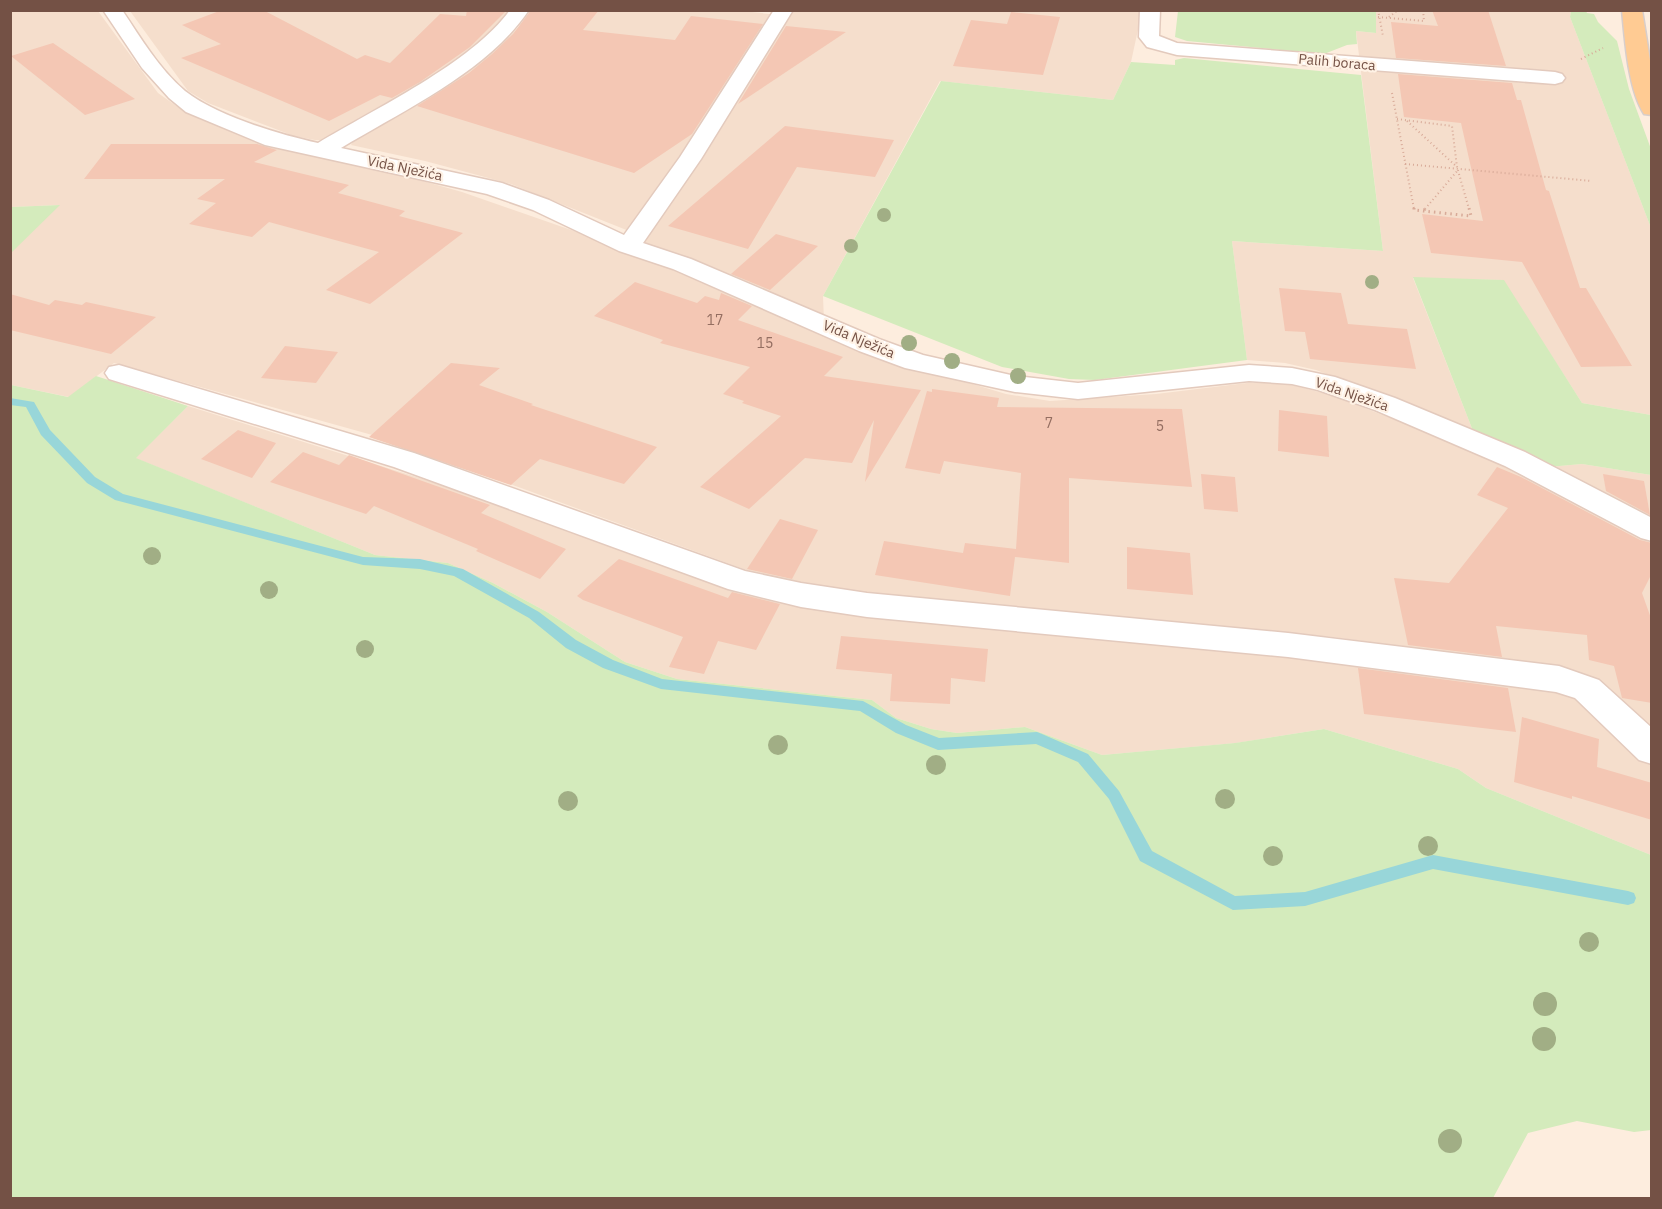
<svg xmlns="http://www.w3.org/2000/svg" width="1662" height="1209" font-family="'IBM Plex Sans',sans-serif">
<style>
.residential{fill:#f5decc}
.green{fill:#d4ebbc}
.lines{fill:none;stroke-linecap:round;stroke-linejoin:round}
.stream{fill:#98d6d9;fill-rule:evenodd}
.building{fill:#f4c7b4}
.minor-casing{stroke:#e3cabd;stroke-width:3}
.major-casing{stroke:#d8cecb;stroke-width:3}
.path-far1{stroke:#d8aa98;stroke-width:2;stroke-dasharray:1 3;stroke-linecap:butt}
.path{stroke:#d8aa98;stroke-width:3;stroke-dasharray:1.5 4;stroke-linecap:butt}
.minor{fill:#fff;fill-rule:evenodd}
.major{fill:#ffcb93;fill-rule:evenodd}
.tree{fill:#a1ae85}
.labels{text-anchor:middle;stroke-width:4.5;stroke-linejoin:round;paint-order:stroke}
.far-street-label{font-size:14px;fill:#745145;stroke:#fff2e5}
.number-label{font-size:14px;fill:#946e61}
</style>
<rect width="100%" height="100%" fill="#fdedde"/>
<g class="residential">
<polygon points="733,10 779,15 634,233 511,184 425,161 351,145 354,140 475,64 523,24 530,11"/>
<polygon points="11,11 98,11 158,93 182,110 262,144 405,176 462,192 666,263 909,365 1006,394 1050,401 1156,394 1247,383 1283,383 1331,395 1519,468 1651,543 1651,732 1590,677 1557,667 1333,637 940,603 826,588 755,573 383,438 114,363 69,397 11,385 10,253 59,205 11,207"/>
<polygon points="130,11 510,11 500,26 451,66 327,140 315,140 294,136 208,103 188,91"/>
<polygon points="786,11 1142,11 1131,62 1113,100 940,81 823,296 824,322 640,248"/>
<polygon points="1376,11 1571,11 1570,17 1651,228 1651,415 1582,403 1503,280 1413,278 1473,431 1316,370 1285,363 1247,360 1232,241 1383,251 1356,31 1376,33"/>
<polygon points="188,406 503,504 736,586 1332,658 1572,693 1651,760 1651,855 1486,788 1458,769 1324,729 1236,743 1102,755 1025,727 957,733 931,729 896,718 872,700 677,679 625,662 547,612 493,583 448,563 375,555 135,458"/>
<polygon points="1582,464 1651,475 1651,525 1548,467"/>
</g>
<g class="green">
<polygon points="1178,11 1376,11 1376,33 1356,31 1357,44 1347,45 1324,54 1187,41 1175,37"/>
<polygon points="1571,11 1586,11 1587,13 1594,14 1598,22 1617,41 1629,89 1651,149 1651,228 1570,17"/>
<polygon points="1184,58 1361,75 1383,251 1232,241 1247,360 1095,380 1069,379 1002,367 823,296 941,81 1113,100 1131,62 1175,65 1175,60"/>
<polygon points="60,205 11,253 11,207"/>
<polygon points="1413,277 1504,280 1582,403 1651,415 1651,475 1582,464 1548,467 1473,431"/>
<polygon points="96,376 188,406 136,458 375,555 448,563 493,583 547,612 625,662 677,679 872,700 896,718 931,729 957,733 1025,727 1102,755 1235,743 1324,729 1458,769 1486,788 1651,855 1651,1130 1634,1132 1577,1121 1528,1133 1493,1198 11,1198 11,385 68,397"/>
</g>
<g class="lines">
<polygon class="stream" points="10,398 34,402 50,430 95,477 123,494 363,557 420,559 463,569 539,612 576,640 613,660 662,679 863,701 906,725 939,738 1037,732 1042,734 1088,754 1119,791 1152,851 1235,896 1305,892 1433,855 1628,891 1634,893 1636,898 1634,903 1628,905 1433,869 1305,906 1233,910 1140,861 1109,799 1078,762 1036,744 938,750 896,733 860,711 661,689 603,668 566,648 529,618 454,576 420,569 363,565 115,500 87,483 41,435 26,407 10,405"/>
</g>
<g class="building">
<polygon points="222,10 263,10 357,59 365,55 390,63 440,14 466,16 467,10 507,10 470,47 420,82 392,98 380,95 329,121 181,58 221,44 182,25"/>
<polygon points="531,10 599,10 583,30 675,40 691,16 763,24 692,134 634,173 417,106 469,73 492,54 513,34"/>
<polygon points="1432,10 1488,10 1506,66 1396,58 1391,22 1438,26"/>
<polygon points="1011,12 1060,17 1043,75 953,66 971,20 1007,24"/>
<polygon points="786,26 846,32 738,104"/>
<polygon points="53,43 135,99 85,115 11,56"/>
<polygon points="1398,74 1512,83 1517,100 1521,100 1546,190 1549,191 1580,288 1586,288 1632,366 1581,367 1522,262 1431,253 1422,214 1483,221 1461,123 1404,117"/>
<polygon points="785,126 894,140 875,177 797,167 748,249 668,226"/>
<polygon points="111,144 257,144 277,150 254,162 349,185 338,193 405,211 399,216 463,233 370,304 326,290 379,252 269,222 252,237 189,224 216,203 197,199 225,179 84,179"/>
<polygon points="776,234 818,246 770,290 731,274"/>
<polygon points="635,282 697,303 705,296 719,300 721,293 752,306 738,320 843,357 824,376 921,390 865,482 874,420 852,463 805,458 749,509 700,487 781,416 742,403 744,401 723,394 750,367 660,343 663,340 594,316"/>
<polygon points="1279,288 1341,293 1348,324 1407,329 1416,369 1310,359 1305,332 1285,331"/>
<polygon points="10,294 49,305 55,300 82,305 86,302 156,317 111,354 10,330"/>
<polygon points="285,346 338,352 316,383 261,378"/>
<polygon points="451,363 500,368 479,385 533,404 531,405 657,447 624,484 540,459 511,485 369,437"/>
<polygon points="932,389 999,398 997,407 1182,409 1192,487 1069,478 1069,563 1015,557 1010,596 875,575 884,541 963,553 965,543 1016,549 1021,473 944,461 940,474 905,468 927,391 932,392"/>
<polygon points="1279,410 1327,416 1329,457 1278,451"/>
<polygon points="238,430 276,443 252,478 201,459"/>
<polygon points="303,452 339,465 349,455 490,505 481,513 566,549 540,579 476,551 478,549 374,506 366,514 270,482"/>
<polygon points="1497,467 1521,477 1640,540 1652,543 1652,573 1642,593 1652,621 1652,703 1622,698 1614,666 1589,660 1587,635 1496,626 1502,657 1408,645 1394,578 1449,583 1508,508 1477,495"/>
<polygon points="1201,474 1235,477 1238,512 1204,509"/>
<polygon points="1603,474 1644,481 1650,515 1606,491"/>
<polygon points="780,519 818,530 792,579 747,569"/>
<polygon points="1127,547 1190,553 1193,595 1127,589"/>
<polygon points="619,559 728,598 732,592 780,604 756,650 718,641 704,674 669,667 683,637 583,600 577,596"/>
<polygon points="841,636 988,649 985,682 951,678 950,704 890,701 892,674 836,669"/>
<polygon points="1358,668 1508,688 1516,732 1364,714"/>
<polygon points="1522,717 1599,739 1597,767 1652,783 1652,820 1572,796 1572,799 1514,782"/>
</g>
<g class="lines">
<g class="minor-casing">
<g id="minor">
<path d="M 103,10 L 122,10 C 141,38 159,69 185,91 C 217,116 278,134 318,143 C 374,109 472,63 510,10 L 529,10 C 487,72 404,110 341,148 L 502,183 L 549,200 L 624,235 L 680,157 L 774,10 L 793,10 L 701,159 L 643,243 L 691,259 L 879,339 L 923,355 L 1015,376 L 1078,383 L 1249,365 L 1292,368 L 1335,377 L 1395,398 L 1525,452 L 1652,518 L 1652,541 L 1641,538 L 1505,466 L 1375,410 L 1318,390 L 1292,384 L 1249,381 L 1078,399 L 1015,392 L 905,368 L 859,351 L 673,269 L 619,251 L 533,210 L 487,194 L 265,145 L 186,112 L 169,98 L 142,68 Z"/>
<polygon points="1140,10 1160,10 1159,36 1177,43 1555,72 1562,74 1565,78 1562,82 1555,84 1177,55 1147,47 1139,37"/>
<polygon points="119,365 414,453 745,571 801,583 867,593 1288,633 1559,666 1599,680 1652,728 1652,764 1639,760 1575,698 1556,692 1288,657 867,617 801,607 728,589 394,467 109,379 105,373 109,367"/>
</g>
</g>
<g class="major-casing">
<path id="major" d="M 1622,10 L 1642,10 L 1652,73 L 1652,115 L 1644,114 C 1628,89 1625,40 1622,10 Z"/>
</g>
<g class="path-far1">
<polyline points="1378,10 1383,36"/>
<polyline points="1378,17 1424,21 1423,10"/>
<polyline points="1389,17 1398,10"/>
<polyline points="1581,59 1603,48"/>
<polyline points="1392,93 1414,209"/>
<polyline points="1397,119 1452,126 1457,167 1469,209"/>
<polyline points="1407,121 1457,167"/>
<polyline points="1405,164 1592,181"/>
<polyline points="1425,209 1458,170"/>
</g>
<g class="path">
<polyline points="1414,208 1414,210 1471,216 1469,208"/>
<polyline points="1424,210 1426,208"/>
</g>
<use href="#minor" class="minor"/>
<use href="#major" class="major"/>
</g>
<g class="tree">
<circle cx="884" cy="215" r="7"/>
<circle cx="851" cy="246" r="7"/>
<circle cx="1372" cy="282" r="7"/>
<circle cx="909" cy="343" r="8"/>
<circle cx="952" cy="361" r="8"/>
<circle cx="1018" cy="376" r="8"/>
<circle cx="152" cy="556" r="9"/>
<circle cx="269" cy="590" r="9"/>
<circle cx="365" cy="649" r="9"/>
<circle cx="778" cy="745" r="10"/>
<circle cx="936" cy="765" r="10"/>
<circle cx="1225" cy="799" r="10"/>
<circle cx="568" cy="801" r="10"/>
<circle cx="1428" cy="846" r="10"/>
<circle cx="1273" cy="856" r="10"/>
<circle cx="1589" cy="942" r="10"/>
<circle cx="1545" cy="1004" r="12"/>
<circle cx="1544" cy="1039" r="12"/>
<circle cx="1450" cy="1141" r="12"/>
</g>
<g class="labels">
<g class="far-street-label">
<text transform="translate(1337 62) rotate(5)" y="5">Palih boraca</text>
<text transform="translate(405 168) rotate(12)" y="5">Vida Nježića</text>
<text transform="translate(859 339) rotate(23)" y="5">Vida Nježića</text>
<text transform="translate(1352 394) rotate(19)" y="5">Vida Nježića</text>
</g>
<g class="number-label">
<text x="715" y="325">17</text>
<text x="765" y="348">15</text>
<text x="1049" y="428">7</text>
<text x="1160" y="431">5</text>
</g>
</g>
<rect width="1662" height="1209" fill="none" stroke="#745145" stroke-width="24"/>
</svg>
